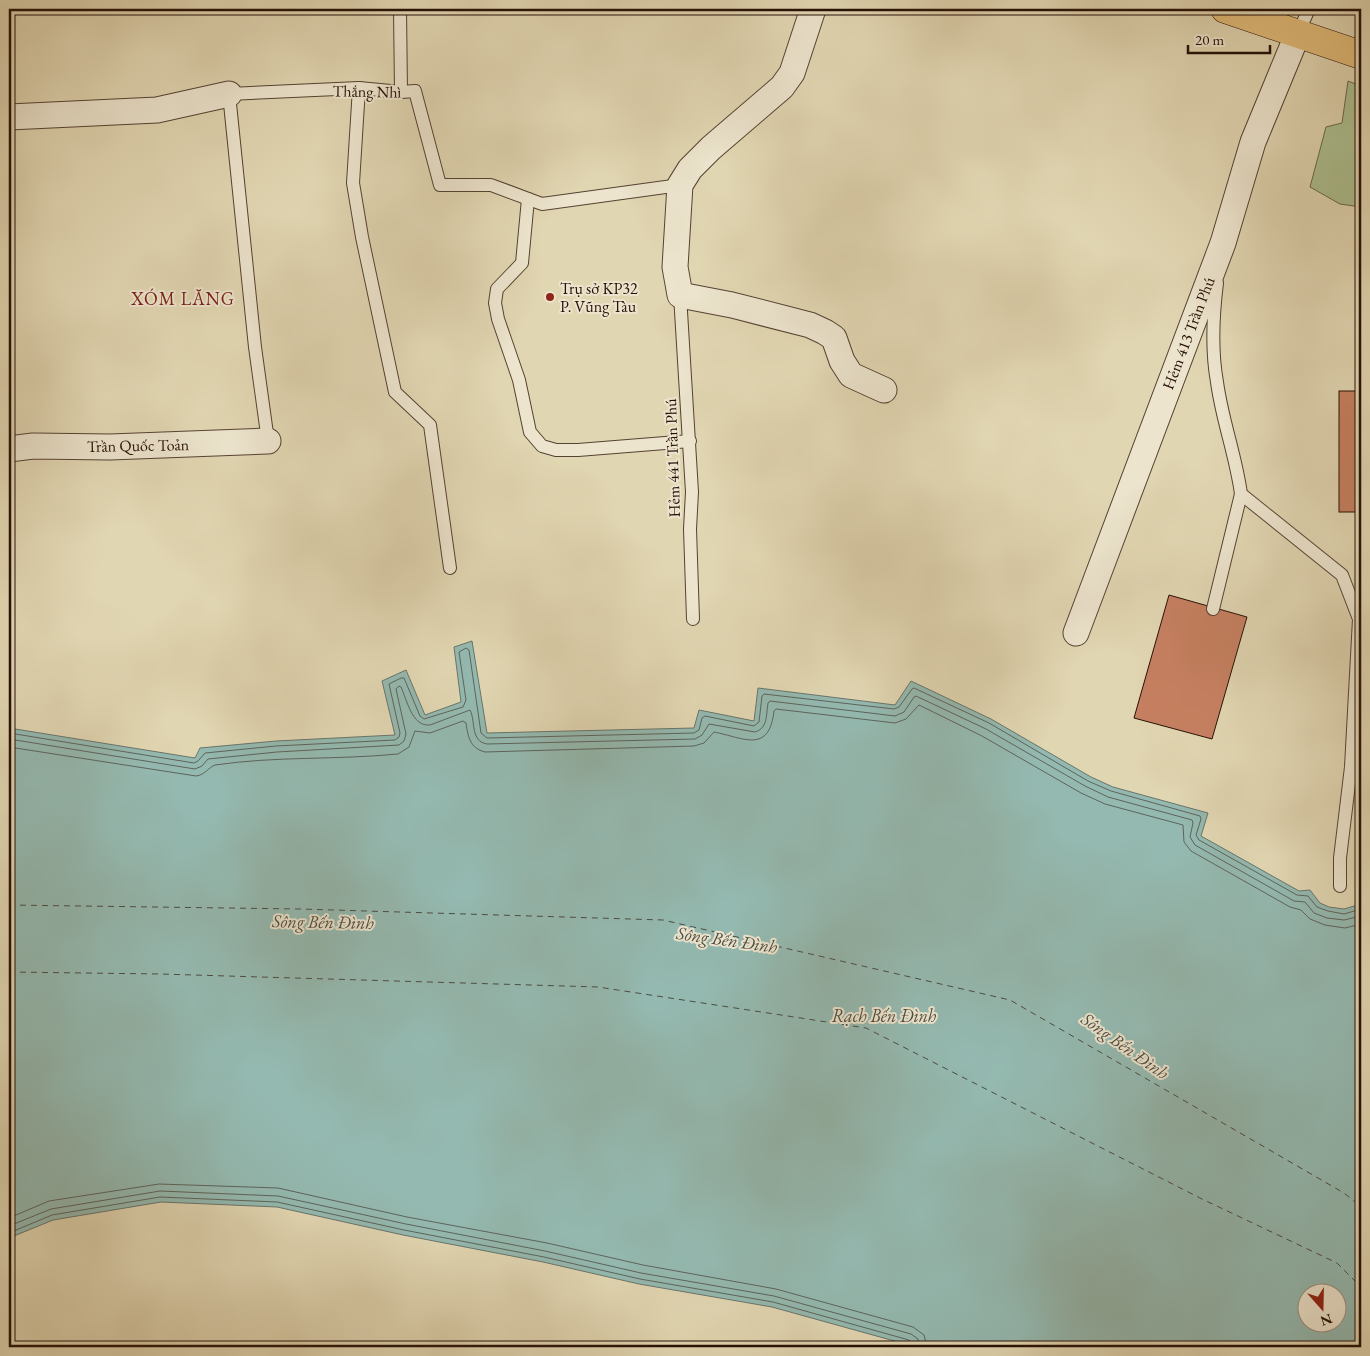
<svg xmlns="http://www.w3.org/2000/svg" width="1370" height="1356" font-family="'EB Garamond',serif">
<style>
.green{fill:#adbf90;stroke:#6a684c}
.water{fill:#94b9b0;stroke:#68756c;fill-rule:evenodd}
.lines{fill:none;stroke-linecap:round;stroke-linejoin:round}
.shore{stroke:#5d645c;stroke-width:1}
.ferry{stroke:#4c4b42;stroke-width:1;stroke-dasharray:6 5;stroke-linecap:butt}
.building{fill:#c68061;stroke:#261007}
.lane-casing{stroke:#554232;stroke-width:14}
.street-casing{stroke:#554232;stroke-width:27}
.primary-casing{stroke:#261007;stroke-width:29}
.lane{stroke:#ece4cd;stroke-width:12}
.street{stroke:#ece4cd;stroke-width:25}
.primary{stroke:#e0bb79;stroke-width:28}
.poi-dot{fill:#8f2418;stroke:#ece4cd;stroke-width:2}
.labels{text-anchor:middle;stroke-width:4;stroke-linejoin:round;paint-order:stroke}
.street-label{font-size:16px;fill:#261007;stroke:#ece4cd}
.poi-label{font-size:16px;fill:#261007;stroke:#ece4cd;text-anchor:start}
.neighbourhood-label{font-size:18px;letter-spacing:1px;fill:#7a1f14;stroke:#ece4cd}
.water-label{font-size:18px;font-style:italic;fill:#4c4b42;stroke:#ece4cd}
</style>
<rect width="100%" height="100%" fill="#e1d6b2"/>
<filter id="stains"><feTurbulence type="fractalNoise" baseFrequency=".004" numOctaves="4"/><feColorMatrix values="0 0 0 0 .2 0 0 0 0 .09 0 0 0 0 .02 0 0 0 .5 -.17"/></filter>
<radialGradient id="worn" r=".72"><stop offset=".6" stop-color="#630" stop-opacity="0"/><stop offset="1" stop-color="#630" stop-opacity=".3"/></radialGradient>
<polygon class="green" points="1348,81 1361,86 1361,207 1340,204 1310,187 1326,127 1342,123"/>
<path class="water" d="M 472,641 L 487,733 L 694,728 L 699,710 L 754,721 L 758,688 L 895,705 L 911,681 L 991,719 L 1091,777 L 1113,787 L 1208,813 L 1201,836 L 1299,891 L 1310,890 L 1320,903 L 1329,907 L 1344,909 L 1361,904 L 1361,1347 L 916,1347 L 772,1307 L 639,1284 L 543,1262 L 403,1235 L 277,1207 L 161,1202 L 53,1220 L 9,1238 L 9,728 L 195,758 L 200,748 L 276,741 L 395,735 L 382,681 L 406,670 L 425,715 L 461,702 L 454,647 ZM 1308,1294 L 1338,1294 L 1338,1324 L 1308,1324 Z"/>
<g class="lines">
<g class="shore">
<polyline points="9,733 194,763 198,761 205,753 276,746 395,740 399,737 400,733 389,684 401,678 404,678 420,716 424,719 463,707 466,700 459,652 466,648 469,650 481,733 487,738 694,733 699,730 702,718 705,716 754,726 759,722 762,696 764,694 894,709 899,707 912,689 914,688 989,723 1088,781 1111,791 1200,816 1201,819 1196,835 1199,840 1297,895 1308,896 1317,907 1328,911 1344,914 1361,909"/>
<path d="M 9,739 L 195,769 L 202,766 L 208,759 L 277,752 L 399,745 L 404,741 L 406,734 L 396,689 L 399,686 L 401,687 C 407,700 412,727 430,725 L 470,710 C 476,722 470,741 487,744 L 695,739 L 702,735 L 709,724 L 755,732 C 768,728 766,715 768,703 L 770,701 L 895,716 L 904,712 L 914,697 L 916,696 L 986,729 L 1085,786 L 1108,797 L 1192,820 L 1193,823 L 1190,837 L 1195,845 L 1294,901 L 1305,902 L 1314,913 L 1327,918 L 1344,920 L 1361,916"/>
<path d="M 9,747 L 196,776 C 205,775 209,767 215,765 C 276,756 337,760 398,754 L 409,747 L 415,731 L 430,733 L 463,721 L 466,723 C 468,737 470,748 485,752 L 694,746 L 704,743 L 714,732 C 744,738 769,754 774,711 L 776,709 L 895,723 L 906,719 L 919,705 L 982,736 L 1081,793 L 1105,804 L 1183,825 L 1184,842 L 1191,851 L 1290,907 L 1301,910 L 1310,919 L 1325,925 L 1345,928 L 1361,924"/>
<polyline points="9,1218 49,1201 159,1184 278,1188 407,1217 547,1243 643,1265 776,1289 913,1327 924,1335 927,1347"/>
<polyline points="9,1226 51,1209 160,1191 278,1196 406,1224 545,1251 641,1273 774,1296 911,1334 918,1339 920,1347"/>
<polyline points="9,1233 52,1215 160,1197 277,1202 404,1230 544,1257 640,1279 773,1302 909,1340 912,1343 913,1347"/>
</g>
<g class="ferry">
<polyline points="9,905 300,909 663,920 1010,1000 1344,1193 1361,1207"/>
<polyline points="9,972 160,974 598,987 866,1028 1202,1199 1337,1263 1361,1287"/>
</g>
</g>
<g class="building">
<rect x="1339" y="391" width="22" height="121"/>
<polygon points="1169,595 1247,617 1212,739 1134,718"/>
</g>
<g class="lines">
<g class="lane-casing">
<g id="lane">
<polyline points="400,9 401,92"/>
<polyline points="1298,33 1309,9"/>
<polyline points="359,88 353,183 362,237 395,392 430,425 450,568"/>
<polyline points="528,199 522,263 497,289 495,303 498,319 519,380 530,432 542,446 556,450 578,450 690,441"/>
<path d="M 1217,283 C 1213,315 1211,349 1217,382 C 1222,420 1236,456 1241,494 L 1342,575 L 1359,619 L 1351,767 L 1340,858 L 1340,886"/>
<polyline points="680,295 692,492 690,529 693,619"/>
<polyline points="268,441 255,347 229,94 359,88 401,92 415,91 440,185 491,185 542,204 680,185"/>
<polyline points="1213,609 1241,494"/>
</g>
</g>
<g class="street-casing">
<g id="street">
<polyline points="813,9 792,73 782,87 711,148 690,169 680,185 675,267 680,295 732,305 810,325 825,332 834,338 842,361 851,375 884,390"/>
<polyline points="9,117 157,110 229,94"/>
<polyline points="9,449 33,446 110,447 268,441"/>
<polyline points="1076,633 1223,243 1253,142 1298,33"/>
</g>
</g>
<g class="primary-casing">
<polyline id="primary" points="1225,9 1361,55"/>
</g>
<use href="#lane" class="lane"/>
<use href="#street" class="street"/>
<use href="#primary" class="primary"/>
</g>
<circle class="poi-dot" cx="550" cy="297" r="5"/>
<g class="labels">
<g class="street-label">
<text transform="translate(367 91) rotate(1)" y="6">Thắng Nhì</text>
<text transform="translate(1188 333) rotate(-69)" y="6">Hẻm 413 Trần Phú</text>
<text transform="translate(138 445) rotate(-1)" y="6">Trần Quốc Toản</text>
<text transform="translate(672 458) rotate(-92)" y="6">Hẻm 441 Trần Phú</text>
</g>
<g class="poi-label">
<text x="560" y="294">Trụ sở KP32<tspan x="560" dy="18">P. Vũng Tàu</tspan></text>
</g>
<g class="neighbourhood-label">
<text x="183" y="305">XÓM LĂNG</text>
</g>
<g class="water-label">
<text transform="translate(323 922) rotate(1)" y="6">Sông Bến Đình</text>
<text transform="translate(727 940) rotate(8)" y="6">Sông Bến Đình</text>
<text x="884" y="1022">Rạch Bến Đình</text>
<text transform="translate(1125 1046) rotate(35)" y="6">Sông Bến Đình</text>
</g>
</g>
<rect width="1370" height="1356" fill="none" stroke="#e1d6b2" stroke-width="30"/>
<rect x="10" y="10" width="1350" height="1336" fill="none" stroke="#261007" stroke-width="2.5"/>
<rect x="15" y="15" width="1340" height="1326" fill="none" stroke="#261007"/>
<g transform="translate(1322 1308) rotate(160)"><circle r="24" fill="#ece4cd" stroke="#9d8f7e"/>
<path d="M0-4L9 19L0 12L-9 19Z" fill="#8f2418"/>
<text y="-8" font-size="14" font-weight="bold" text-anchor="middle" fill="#261007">N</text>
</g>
<path d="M1188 45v8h82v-8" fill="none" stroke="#261007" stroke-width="2.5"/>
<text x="1195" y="45" font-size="15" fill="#261007" stroke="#ece4cd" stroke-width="4" paint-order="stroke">20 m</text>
<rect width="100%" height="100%" filter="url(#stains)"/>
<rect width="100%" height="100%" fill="url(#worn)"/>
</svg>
